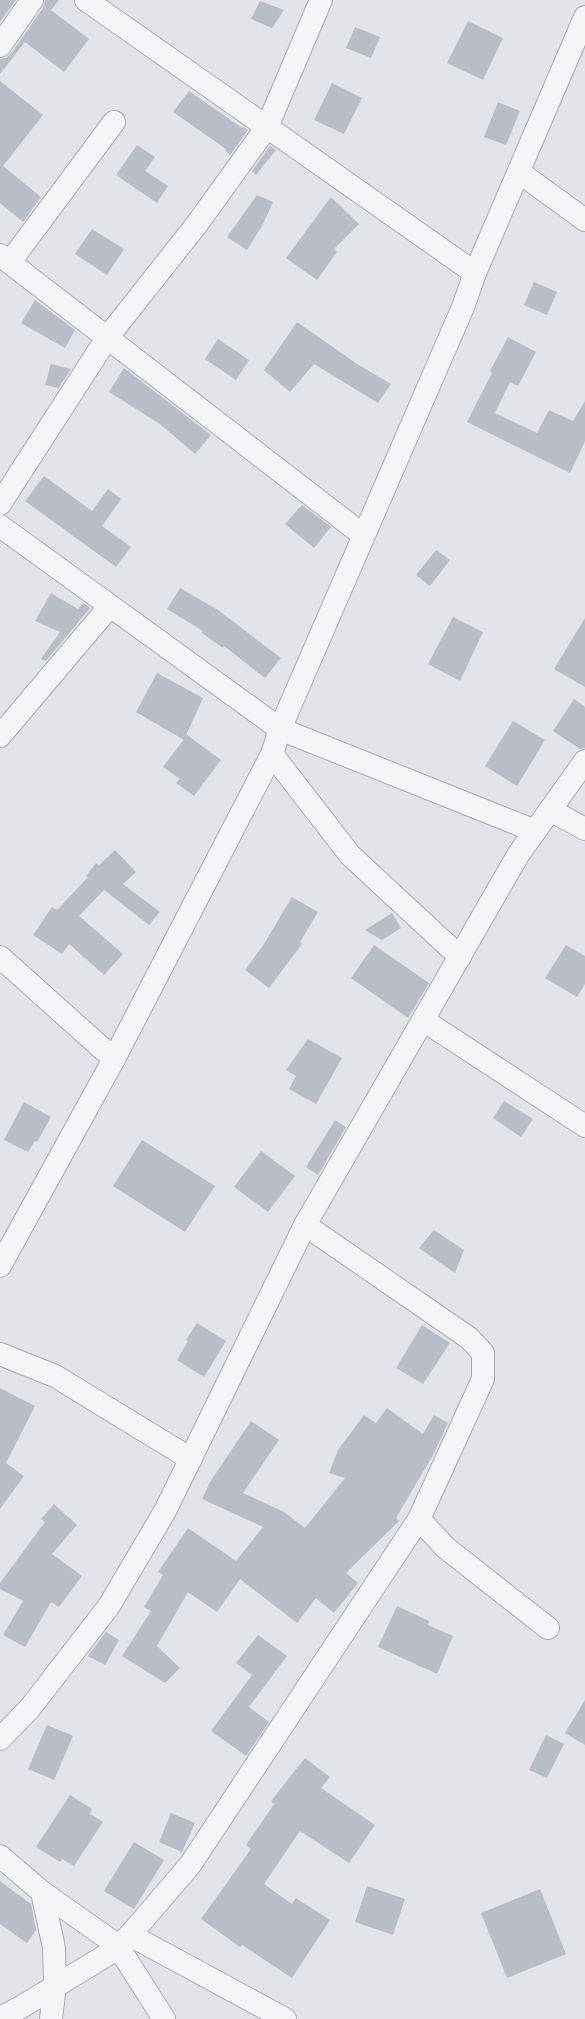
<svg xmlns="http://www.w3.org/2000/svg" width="585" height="2019" font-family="'Nunito Sans',sans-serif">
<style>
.building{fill:#b9bdc7}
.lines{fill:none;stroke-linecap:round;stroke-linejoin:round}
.street-casing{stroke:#a7aab4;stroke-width:24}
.street{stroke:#f5f5f8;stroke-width:22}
</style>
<rect width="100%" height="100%" fill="#e2e4ea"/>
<g class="building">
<polygon points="0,0 16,0 0,22"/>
<polygon points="45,0 59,0 51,10 89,39 64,72 25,42 0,74 0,59 6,58 11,54 43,8"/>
<polygon points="260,1 284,10 272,28 251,19"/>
<polygon points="468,21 503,38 483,80 447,63"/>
<polygon points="355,27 380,37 371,58 346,48"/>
<polygon points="0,81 43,115 3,166 41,197 23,222 0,203"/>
<polygon points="332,83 362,98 344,134 314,120"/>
<polygon points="189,91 242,128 243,127 248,130 230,155 225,150 226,149 173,112"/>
<polygon points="498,102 520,111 506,145 484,137"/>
<polygon points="137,145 155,157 145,171 168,186 157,203 116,175"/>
<polygon points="270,146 276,150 256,175 252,171"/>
<polygon points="257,195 273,202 263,224 247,250 227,237"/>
<polygon points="331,197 359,224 334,249 337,252 317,280 286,258"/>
<polygon points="92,229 124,249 107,275 75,254"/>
<polygon points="534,282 557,292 547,315 524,305"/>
<polygon points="35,300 75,330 65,348 21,323"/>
<polygon points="297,322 357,364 391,384 378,403 314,364 290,392 264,370"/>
<polygon points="508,337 536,352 518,386 510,382 495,413 537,433 549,410 573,421 585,401 585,441 570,473 467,422 492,373 490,371"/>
<polygon points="218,339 249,360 236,380 205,359"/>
<polygon points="51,364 71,369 57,390 58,388 45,385"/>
<polygon points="124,368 211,435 195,454 160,424 109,392"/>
<polygon points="44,476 92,511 108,489 121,499 102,526 131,547 116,567 25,501"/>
<polygon points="302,505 331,527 314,548 285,524"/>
<polygon points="436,550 450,560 430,586 416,575"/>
<polygon points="180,588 218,610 281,658 265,678 224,646 223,648 202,633 203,631 167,609"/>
<polygon points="51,593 78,609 83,603 90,608 46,661 41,659 60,632 35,621"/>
<polygon points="453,617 483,632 460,681 428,664"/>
<polygon points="585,618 585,687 554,669"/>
<polygon points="157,673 203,698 184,740 136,712"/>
<polygon points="574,699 585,707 585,748 580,749 553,731"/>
<polygon points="513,721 545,740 517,786 485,766"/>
<polygon points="187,735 221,760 194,796 176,783 180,779 163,767"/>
<polygon points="115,850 136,872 123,884 160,912 149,925 104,890 79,916 123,954 104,975 69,944 62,954 33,935 52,907 57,910 88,877 86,876 96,863 99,865"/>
<polygon points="292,897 318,912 300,942 302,944 269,988 245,970 264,944"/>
<polygon points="392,913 401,928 382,940 365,930"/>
<polygon points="374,945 429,983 408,1018 351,978"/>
<polygon points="566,945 585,956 585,984 577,997 545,978"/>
<polygon points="308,1039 342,1058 316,1104 289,1089 296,1076 286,1070"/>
<polygon points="504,1101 533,1119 521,1137 493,1118"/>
<polygon points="24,1102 51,1117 37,1142 35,1141 28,1152 4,1140"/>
<polygon points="335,1120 346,1127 318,1175 306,1167"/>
<polygon points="142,1140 215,1186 185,1232 113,1186"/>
<polygon points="261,1151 295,1176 268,1212 234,1187"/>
<polygon points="434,1230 464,1250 455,1273 419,1248"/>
<polygon points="197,1323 226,1341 204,1377 177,1360 188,1341 186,1340"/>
<polygon points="422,1325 450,1343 423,1384 396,1368"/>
<polygon points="0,1388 35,1406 6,1463 24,1476 0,1509"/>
<polygon points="387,1408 423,1434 434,1415 448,1423 433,1455 396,1518 399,1521 346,1573 358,1583 334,1613 316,1598 297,1623 240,1579 217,1612 188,1592 157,1646 180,1668 165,1683 122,1656 151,1611 144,1607 163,1575 158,1572 188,1528 236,1561 263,1527 202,1499 210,1482 251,1421 279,1440 243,1493 284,1512 305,1528 345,1478 329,1473 338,1450 364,1415 376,1423"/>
<polygon points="54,1504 77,1525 52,1554 82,1576 59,1607 51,1602 25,1647 3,1635 23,1601 0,1589 0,1583 45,1522 41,1519"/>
<polygon points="397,1606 429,1621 428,1625 453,1636 437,1674 378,1647"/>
<polygon points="106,1632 119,1640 105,1665 88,1656"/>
<polygon points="258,1635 287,1656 249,1707 269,1722 246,1756 211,1731 252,1675 236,1663"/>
<polygon points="585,1700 585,1745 565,1733"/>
<polygon points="47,1725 73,1736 54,1780 28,1769"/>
<polygon points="546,1735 564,1744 547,1778 529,1770"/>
<polygon points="305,1758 330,1777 321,1788 375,1825 349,1863 300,1831 264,1884 292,1904 296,1898 330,1920 292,1978 242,1945 240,1947 201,1919 251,1849 246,1845 274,1804 271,1801"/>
<polygon points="70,1795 92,1809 90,1814 103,1822 74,1866 62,1859 60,1862 36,1847"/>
<polygon points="171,1813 195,1823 182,1852 159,1842"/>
<polygon points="134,1842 164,1860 134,1909 104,1891"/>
<polygon points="0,1881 31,1904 36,1930 27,1943 0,1924"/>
<polygon points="367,1886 405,1899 393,1935 355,1922"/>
<polygon points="540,1889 566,1954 507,1978 481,1913"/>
</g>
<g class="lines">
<g class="street-casing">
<g id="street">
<polyline points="86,0 475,273"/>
<polyline points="0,46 32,0"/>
<polyline points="519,172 585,220"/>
<polyline points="0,255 363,535"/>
<polyline points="10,262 114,122"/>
<polyline points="0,504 107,338 197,224 267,127 321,0"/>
<polyline points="0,526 280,729 272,754 114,1059 0,1266"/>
<polyline points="0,736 110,606"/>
<polyline points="272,754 350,855 460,957"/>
<polyline points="550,810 585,829"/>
<polyline points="535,831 280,729 463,307 475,273 585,17"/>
<polyline points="0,957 114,1059"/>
<polyline points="423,1020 585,1126"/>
<polyline points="0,1354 55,1376 191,1459"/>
<polyline points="419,1519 446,1548 548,1628"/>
<polyline points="0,1739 30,1708 109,1606 165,1511 305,1225 518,855 585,761"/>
<polyline points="0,1856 42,1892 117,1945 164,2019"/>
<polyline points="42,1892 54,1948 55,1985 51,2019"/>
<polyline points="130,1935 285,2019"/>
<polyline points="0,2018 23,2006 110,1953 130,1935 190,1865 419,1519 483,1379 483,1353 469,1338 305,1225"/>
</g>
</g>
<use href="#street" class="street"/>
</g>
</svg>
